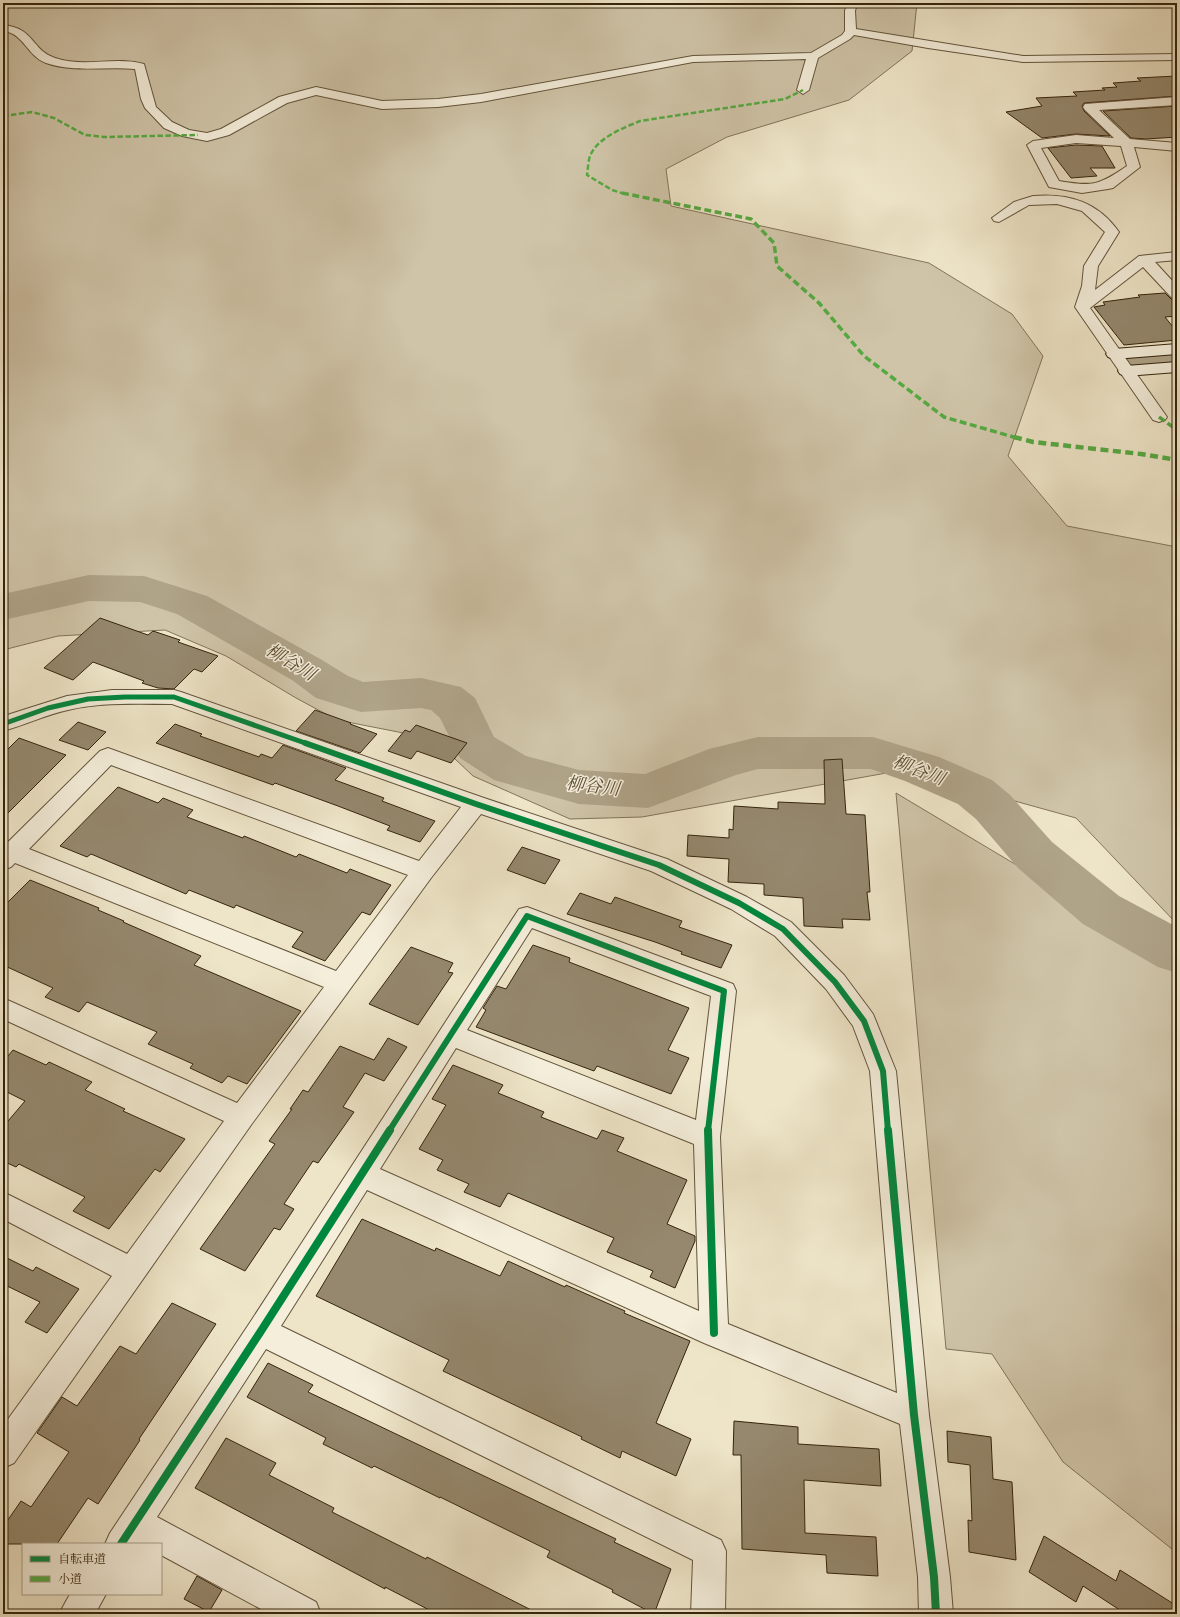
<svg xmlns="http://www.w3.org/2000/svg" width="1180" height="1617" font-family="'IM FELL Double Pica','Noto Serif JP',serif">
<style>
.green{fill:#cfc4a8;stroke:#82745a}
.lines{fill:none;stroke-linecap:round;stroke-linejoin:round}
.river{fill:#afa388;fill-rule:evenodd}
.building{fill:#95886e;stroke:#35240c}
.street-casing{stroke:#63543b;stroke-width:2}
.secondary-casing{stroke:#35240c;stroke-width:2}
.street{fill:#f4eedb;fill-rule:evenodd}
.secondary{fill:#f4eedb;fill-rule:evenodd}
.quiet-far2{stroke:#54aa41;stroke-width:2.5;stroke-dasharray:5.5 2.5;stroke-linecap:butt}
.quiet-far1{stroke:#54aa41;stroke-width:3.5;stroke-dasharray:7 3.5;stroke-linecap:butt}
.quiet{stroke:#54aa41;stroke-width:4.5;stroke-dasharray:8 4.5;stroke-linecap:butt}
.cycleway-far2-casing{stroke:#f4eedb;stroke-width:7}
.cycleway-far1-casing{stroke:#f4eedb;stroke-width:9}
.cycleway-casing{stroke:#f4eedb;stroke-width:10}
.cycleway-far2{stroke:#00873e;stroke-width:5}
.cycleway-far1{stroke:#00873e;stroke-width:6}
.cycleway{stroke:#00873e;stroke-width:8}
.labels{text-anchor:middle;stroke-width:3;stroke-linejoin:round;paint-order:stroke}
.water-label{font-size:18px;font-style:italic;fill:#605037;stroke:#f4eedb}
</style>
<rect width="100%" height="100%" fill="#eee5c8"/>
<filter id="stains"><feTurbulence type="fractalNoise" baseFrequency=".005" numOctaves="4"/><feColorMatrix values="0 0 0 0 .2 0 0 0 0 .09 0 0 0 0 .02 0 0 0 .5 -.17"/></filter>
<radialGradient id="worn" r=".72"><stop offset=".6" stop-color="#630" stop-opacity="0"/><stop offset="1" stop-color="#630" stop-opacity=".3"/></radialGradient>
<g class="green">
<polygon points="3,3 917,3 912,51 849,100 727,137 666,169 671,206 929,263 1012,314 1043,356 1008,456 1067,526 1177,547 1177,924 1076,818 903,770 642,817 570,819 473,776 434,739 337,720 296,698 226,656 165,630 58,636 3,650"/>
<polygon points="896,793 1177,961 1177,1553 1063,1462 992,1354 946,1349"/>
</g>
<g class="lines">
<g class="river">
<polygon points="1177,346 1177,366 1135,370 1123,367 1118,360 1123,353 1135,350"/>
<polygon points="89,575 144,576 207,596 322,660 348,676 363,682 421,678 461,687 475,698 494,737 526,756 579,770 645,774 709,749 758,737 873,737 939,757 992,780 1010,795 1052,842 1119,896 1177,927 1177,973 1158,967 1083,924 1018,868 976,819 958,804 905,781 871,769 758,769 736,775 648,808 579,804 494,780 460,758 440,718 431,710 421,708 361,712 316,698 292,680 177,614 140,602 89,601 3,620 3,594"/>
</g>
</g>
<g class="building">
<polygon points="1177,76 1177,96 1084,103 1082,106 1084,111 1110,136 1076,134 1042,138 1006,112 1042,106 1036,98 1077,96 1073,92 1105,90 1102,88 1117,87 1113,83 1141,81 1137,78"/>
<polygon points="1177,106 1177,137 1146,139 1131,138 1103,111"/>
<polygon points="1076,145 1102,146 1115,168 1090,168 1097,176 1071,178 1048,148"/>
<polygon points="1165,293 1171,299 1177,300 1177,316 1165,317 1177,332 1177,340 1124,345 1094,307 1105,305 1103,302 1140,297 1138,295"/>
<polygon points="100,618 148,635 153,631 180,640 178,642 218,656 202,672 194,669 174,689 158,688 142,683 144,681 93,662 73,680 44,668"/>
<polygon points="315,710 351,723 350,724 377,734 360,753 296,731"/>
<polygon points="78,722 106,732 88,750 59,740"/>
<polygon points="175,724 202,734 200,736 259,757 261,754 272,758 283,745 346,768 335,780 384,798 382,801 435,821 420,842 387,830 390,826 338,806 275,783 273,785 156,743"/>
<polygon points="416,725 467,743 451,763 417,751 411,759 388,751 405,730 410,732"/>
<polygon points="19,738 66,755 3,818 3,754"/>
<polygon points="842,759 846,814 865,815 870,892 867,892 870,920 842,919 843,928 804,926 803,898 764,895 764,884 728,882 729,859 687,856 688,835 729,838 729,829 733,830 734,806 778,809 778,802 825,804 824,760"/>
<polygon points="118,787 158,803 163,798 193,810 187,817 243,838 244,836 296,857 299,854 347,873 350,869 391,885 370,915 362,912 325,961 292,947 303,932 236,905 234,908 189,890 186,894 91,854 87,857 60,846"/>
<polygon points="522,847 560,860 545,884 507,870"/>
<polygon points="30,880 99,908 98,910 124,921 123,922 201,956 194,965 301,1011 247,1084 228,1076 222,1083 190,1068 193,1064 148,1044 157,1032 87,1002 79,1012 45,997 53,988 3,965 3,907"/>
<polygon points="580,893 611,904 615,897 682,921 679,927 732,945 721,968 681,954 682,952 655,942 567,914"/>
<polygon points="533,945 570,958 569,962 689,1008 668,1050 689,1058 671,1094 597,1066 594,1071 476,1027 486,1010 483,1008 497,986 506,989"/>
<polygon points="411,947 453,963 448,972 453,973 418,1025 369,1004"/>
<polygon points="388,1038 407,1047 384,1081 365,1073 343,1107 354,1112 318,1163 313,1161 284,1204 294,1209 280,1230 274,1228 245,1271 200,1249 275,1144 269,1141 292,1109 290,1109 303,1090 308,1092 340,1046 374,1060"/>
<polygon points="13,1050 46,1065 49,1062 92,1082 85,1090 125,1109 123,1111 185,1139 160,1172 155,1169 109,1229 73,1211 85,1197 19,1164 16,1167 3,1161 3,1127 25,1101 3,1090 3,1062"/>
<polygon points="453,1065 503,1085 498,1093 544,1112 541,1117 597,1139 602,1130 624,1138 617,1151 687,1180 667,1224 695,1236 695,1241 675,1288 650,1277 653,1271 607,1252 614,1238 508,1193 500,1207 464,1192 469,1184 437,1170 443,1160 419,1149 446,1105 432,1099"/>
<polygon points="362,1219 435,1251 436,1248 500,1276 508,1261 565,1287 566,1285 625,1311 624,1313 690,1341 656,1423 691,1439 676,1476 622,1451 620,1458 581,1439 582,1437 443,1371 449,1360 316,1296"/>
<polygon points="3,1256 33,1271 36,1267 79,1289 47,1333 25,1322 40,1302 3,1284"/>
<polygon points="172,1303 216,1324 139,1439 140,1440 98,1504 88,1498 57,1544 3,1544 3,1527 21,1501 31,1507 69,1452 37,1433 62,1397 77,1406 120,1346 136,1354"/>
<polygon points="268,1363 313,1385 308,1392 616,1539 614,1542 671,1569 654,1614 612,1592 613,1590 547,1557 550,1551 440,1497 440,1498 374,1466 372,1468 323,1444 326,1438 247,1397"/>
<polygon points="734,1421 798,1427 798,1444 879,1449 881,1486 804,1480 805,1533 876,1537 878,1576 827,1573 826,1555 742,1549 741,1455 733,1455"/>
<polygon points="947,1431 991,1437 993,1479 1012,1482 1016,1560 969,1552 968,1520 972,1521 970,1465 948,1462"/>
<polygon points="226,1438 276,1463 269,1475 334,1508 332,1512 426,1559 427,1557 539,1614 437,1614 385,1587 385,1589 195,1488"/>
<polygon points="1044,1536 1116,1581 1120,1570 1177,1606 1177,1614 1126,1614 1083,1586 1076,1602 1029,1572"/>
<polygon points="197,1576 222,1590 209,1612 184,1599"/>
</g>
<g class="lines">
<g class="street-casing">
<g id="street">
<path d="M 847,3 L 857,3 L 855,11 L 856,29 L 1023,56 L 1177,54 L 1177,60 L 1023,62 L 928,48 L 854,35 L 850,39 L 818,58 L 809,90 L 803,94 L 797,90 L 806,59 L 693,62 L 481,102 L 438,107 L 382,109 L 316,95 L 287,103 L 229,135 L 207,141 L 182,136 L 164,128 L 145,108 L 141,99 L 135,69 C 105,66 75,73 46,63 C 27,56 24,33 3,31 L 3,25 C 35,28 31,50 55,58 C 84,68 115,56 144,64 L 156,107 L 172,122 L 189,130 L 207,133 L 221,129 L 279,97 L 316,87 L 382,101 L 438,99 L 481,94 L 693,56 L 811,53 L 842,35 L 845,31 L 845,11 Z"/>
<path d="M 1177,97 L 1177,105 L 1099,110 L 1130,139 L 1177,143 L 1177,151 L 1134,147 L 1140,167 L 1113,188 L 1108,189 L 1082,193 L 1049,187 L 1027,145 L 1033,141 L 1076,135 L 1114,138 L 1085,110 L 1083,107 L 1085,104 ZM 1076,143 L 1121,146 L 1127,166 C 1099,185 1093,187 1059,181 L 1041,148 Z"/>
<path d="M 1033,196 C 1069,193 1098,202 1119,232 L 1098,266 L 1095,290 L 1139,256 L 1177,252 L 1177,260 L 1155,262 L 1177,286 L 1177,299 L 1172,298 L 1143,267 L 1090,308 L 1167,417 L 1165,420 L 1159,422 L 1153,420 L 1075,307 L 1082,286 L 1084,266 L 1105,232 L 1082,211 L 1057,204 L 1029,205 L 999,222 L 994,221 L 992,218 L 1014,202 Z"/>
<path d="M 112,690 L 174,690 L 181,692 L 484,798 L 667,859 L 747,897 L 791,922 L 844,975 L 873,1014 L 896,1071 L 929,1415 L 950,1577 L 953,1614 L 919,1614 L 918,1577 L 900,1424 L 704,1343 L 367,1190 L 281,1326 L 721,1540 L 726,1551 L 725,1614 L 691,1614 L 693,1560 L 266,1349 L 157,1517 L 316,1602 L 321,1614 L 270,1614 L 161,1555 L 161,1544 L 105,1544 L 110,1533 L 251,1321 L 519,909 L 527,907 L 733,984 L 736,991 L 720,1137 L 728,1324 L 897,1393 L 870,1071 L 853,1026 L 826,989 L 775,936 L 731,909 L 651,871 L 481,814 L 431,878 L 251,1125 L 14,1463 L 3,1468 L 3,1426 L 112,1276 L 3,1219 L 3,1192 L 127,1254 L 224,1121 L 3,1019 L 3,998 L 237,1103 L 324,987 L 15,863 L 11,867 L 3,870 L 3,847 L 100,751 L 108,748 L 419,861 L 461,807 L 172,704 C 137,704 102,702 68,710 C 45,715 25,725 3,731 L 4,716 L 67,696 ZM 111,765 L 408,875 L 336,971 L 29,849 ZM 532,928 L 711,996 L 696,1120 L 467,1030 ZM 456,1048 L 694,1144 L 699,1311 L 380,1169 Z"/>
<polygon points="70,1594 106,1594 95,1614 59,1614"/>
</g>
</g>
<g class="secondary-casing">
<g id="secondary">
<polygon points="1177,344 1177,354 1114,359 1108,357 1106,354 1108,351 1114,349"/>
<polygon points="1177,362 1177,372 1126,376 1120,374 1118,371 1120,368 1126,366"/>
</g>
</g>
<use href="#street" class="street"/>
<use href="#secondary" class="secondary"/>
<g class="quiet-far2">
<polyline points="3,116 32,112 54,118 85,135 105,137 198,135"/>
<path d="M 625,194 L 612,190 L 587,175 C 588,169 588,162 590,156 C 597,138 623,128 640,121 L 785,99 L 803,90"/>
</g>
<g class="quiet-far1">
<polyline points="622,193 751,219 774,243 777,266 819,303 864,356 944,417 1017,438"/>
<polyline points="1159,417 1177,430"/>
</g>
<polyline class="quiet" points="1014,437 1033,442 1141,454 1177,460"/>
<g class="cycleway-far2-casing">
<polyline id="cycleway-far2" points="3,724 48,708 88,699 125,697 174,697 308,744"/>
</g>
<g class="cycleway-far1-casing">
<g id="cycleway-far1">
<polyline points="305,743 476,804 659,865 739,903 783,929 835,982 864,1021 883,1071 888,1131"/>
<polyline points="389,1131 527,916 724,991 708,1131"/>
</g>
</g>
<g class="cycleway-casing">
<g id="cycleway">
<polyline points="708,1130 714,1333"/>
<polyline points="888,1130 914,1415 934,1577 936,1614"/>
<polyline points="121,1544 261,1331 390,1130"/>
</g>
</g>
<use href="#cycleway-far2" class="cycleway-far2"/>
<use href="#cycleway-far1" class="cycleway-far1"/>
<use href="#cycleway" class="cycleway"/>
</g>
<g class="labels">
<g class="water-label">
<text transform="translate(291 662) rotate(31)" y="6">柳谷川</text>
<text transform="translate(919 770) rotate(21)" y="6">柳谷川</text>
<text transform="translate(593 786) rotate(7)" y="6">柳谷川</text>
</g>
</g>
<rect width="1180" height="1617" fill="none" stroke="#eee5c8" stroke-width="16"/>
<rect x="4" y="4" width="1172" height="1609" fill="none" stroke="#35240c" stroke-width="2"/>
<rect x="8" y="8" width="1164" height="1601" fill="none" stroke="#35240c"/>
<rect x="22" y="1543" width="140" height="52" fill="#f4eedb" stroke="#a89d88"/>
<rect x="30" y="1556" width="20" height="6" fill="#00873e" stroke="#a89d88"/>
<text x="58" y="1563" font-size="12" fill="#35240c">自転車道</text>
<rect x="30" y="1576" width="20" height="6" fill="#54aa41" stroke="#a89d88"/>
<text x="58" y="1583" font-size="12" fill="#35240c">小道</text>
<rect width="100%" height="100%" filter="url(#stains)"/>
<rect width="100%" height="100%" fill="url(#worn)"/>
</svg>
